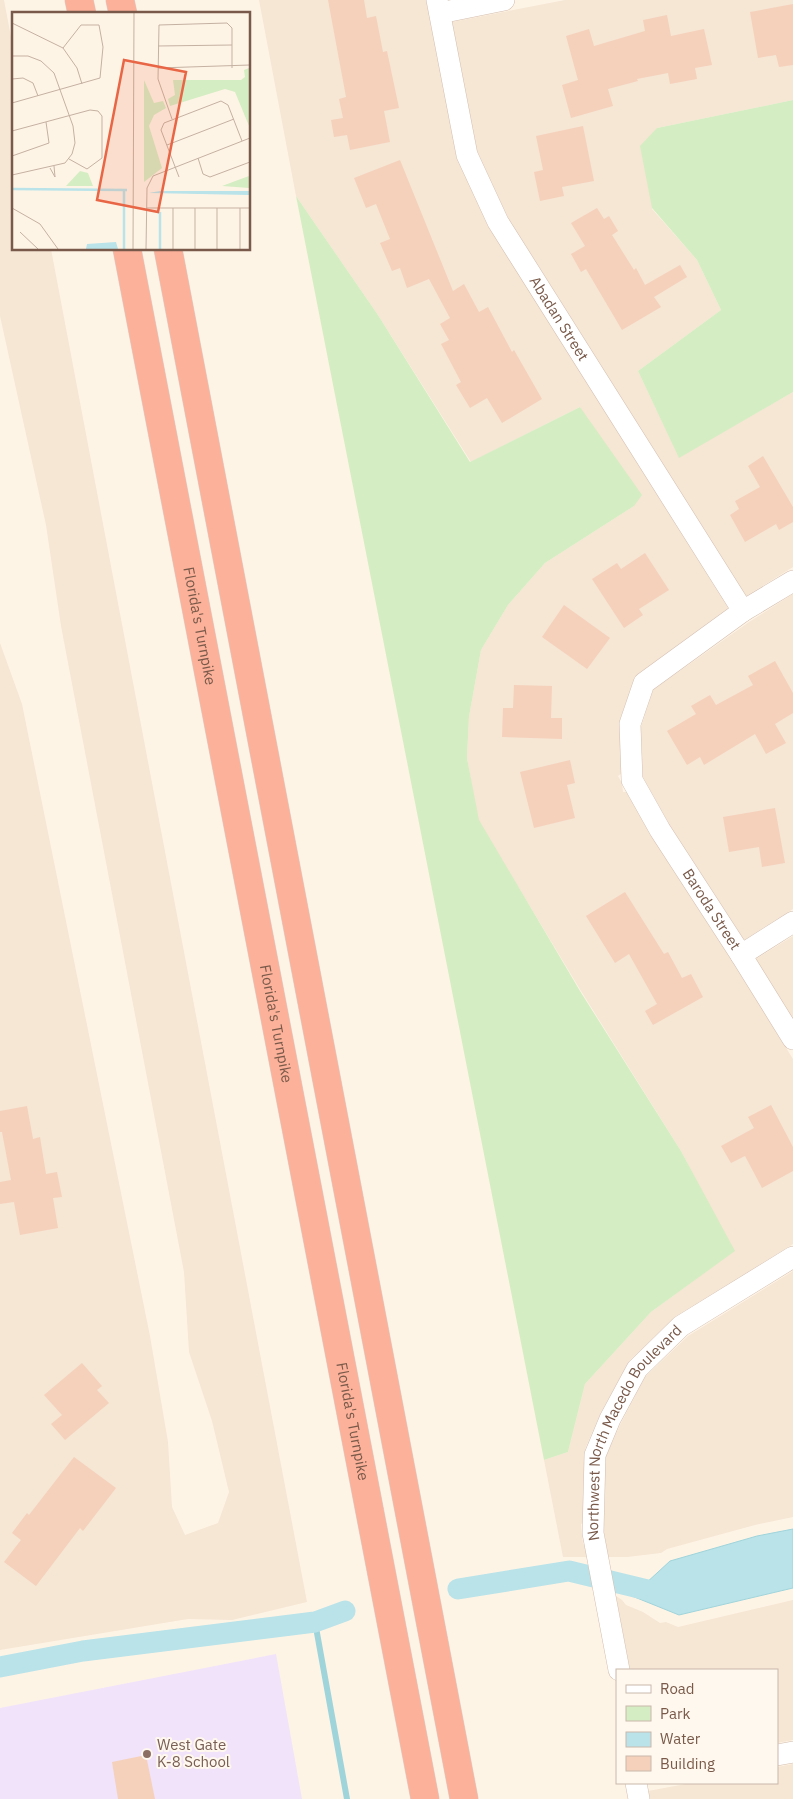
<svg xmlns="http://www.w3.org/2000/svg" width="793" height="1799" font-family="'IBM Plex Sans',sans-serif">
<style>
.residential{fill:#f6e6d4}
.education{fill:#f1e3fa}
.green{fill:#d5edc3}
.water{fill:#b9e3e9;stroke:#9fd4db}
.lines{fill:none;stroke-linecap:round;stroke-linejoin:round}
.stream{stroke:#9fd4db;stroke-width:6}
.canal{stroke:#b9e3e9;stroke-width:21}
.building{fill:#f5d1bc}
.minor-casing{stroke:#d3bdae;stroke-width:22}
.motorway-casing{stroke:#dcd4d0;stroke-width:29}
.minor{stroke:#fff;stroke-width:21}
.motorway{stroke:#fbb19a;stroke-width:28}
.education-dot{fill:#8d6e63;stroke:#fff8ee;stroke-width:2}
.labels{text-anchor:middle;stroke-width:4;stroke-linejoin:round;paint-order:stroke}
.street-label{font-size:15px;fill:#795949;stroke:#fff8ee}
.education-label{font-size:15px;fill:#785e54;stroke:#fff8ee;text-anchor:start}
.inset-river{fill:none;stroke:#b9e3e9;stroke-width:2.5}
.inset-road{fill:none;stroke:#c5b1a2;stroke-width:1}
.view{fill:#e86545;fill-opacity:0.15;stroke:#e86545;stroke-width:2.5}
.inset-edge{fill:none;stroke:#795949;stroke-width:2.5}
</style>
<rect width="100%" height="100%" fill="#fef4e6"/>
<g class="residential">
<polygon points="0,0 4,0 14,53 14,249 51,249 307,1602 232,1620 188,1619 0,1650 0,643 22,704 150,1336 168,1442 172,1507 185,1535 218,1523 229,1492 212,1421 189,1352 184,1272 61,626 46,525 0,316"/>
<polygon points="259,0 427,0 458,160 490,228 728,608 639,673 635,678 620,720 622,773 618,776 622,783 623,792 627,792 793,1059 793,1244 676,1316 630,1360 601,1412 585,1449 583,1523 581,1524 583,1544 585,1544 587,1557 563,1557 544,1460 568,1452 585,1384 651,1312 734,1251 681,1151 581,991 478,820 467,758 469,717 481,650 508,605 545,563 634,506 580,407 471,462 378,315 296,196"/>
<polygon points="565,0 793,0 793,100 657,128 652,209 697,260 721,310 638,371 679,457 793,392 793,567 746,596 507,216 477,151 452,22"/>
<polygon points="793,594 793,909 744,940 669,824 643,777 641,727 653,690 749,622"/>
<polygon points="793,936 793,1019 756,959"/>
<polygon points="793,1271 793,1517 755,1525 667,1549 661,1553 627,1557 608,1557 604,1533 605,1458 620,1425 645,1377 688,1336"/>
<polygon points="616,1596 622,1600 626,1605 643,1612 660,1623 666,1622 678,1627 793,1600 793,1740 777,1743 777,1670 630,1670"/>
<polygon points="793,1764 793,1799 650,1799 648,1791 691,1783 777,1783 777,1767"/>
</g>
<polygon class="education" points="276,1654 302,1799 0,1799 0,1708"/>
<g class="green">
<polygon points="793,100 793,392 679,458 638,371 721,310 697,260 652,208 640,146 657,128"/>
<polygon points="296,196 378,315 470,462 580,407 642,495 634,506 545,563 508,605 481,650 469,717 467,758 479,820 580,991 681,1151 735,1251 651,1312 585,1384 568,1452 544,1460"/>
</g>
<polygon class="water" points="793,1529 793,1588 679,1615 632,1596 670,1561 757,1536"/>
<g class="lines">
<polyline class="stream" points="315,1622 347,1799"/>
<g class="canal">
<polyline points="458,1589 569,1571 668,1595"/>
<polyline points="0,1667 83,1651 315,1622 345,1611"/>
</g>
</g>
<g class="building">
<polygon points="328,0 364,0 367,18 376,16 383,52 387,51 399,108 384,111 390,142 350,150 347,135 334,137 331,120 343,118 339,99 346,97"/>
<polygon points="793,4 793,65 779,67 776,55 758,58 750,12"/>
<polygon points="667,15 671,36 704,29 712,65 695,68 697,79 670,84 668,73 637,79 638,81 608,89 613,106 571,118 562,85 578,80 566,36 589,29 594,46 645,31 643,20"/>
<polygon points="583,126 594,181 562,187 564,196 540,201 534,172 543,170 536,136"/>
<polygon points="400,160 453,291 464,284 479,312 488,307 512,352 514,350 542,399 502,423 487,398 470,408 456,385 461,382 441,344 449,340 440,324 450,318 429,279 407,288 400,268 392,271 380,243 390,239 376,204 366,208 354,178"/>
<polygon points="597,208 604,219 609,216 618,231 612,235 634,270 636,268 645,285 680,265 687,277 654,297 661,307 622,330 586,269 581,272 571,254 585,246 571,223"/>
<polygon points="763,456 793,507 793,522 779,530 776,524 745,542 730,515 739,509 735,501 760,487 748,466"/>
<polygon points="645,553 669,590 639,609 643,615 624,628 592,579 617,563 621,569"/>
<polygon points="564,605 610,638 587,669 542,637"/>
<polygon points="775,661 793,693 793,713 775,724 786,743 766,754 755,734 704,765 700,757 687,765 667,731 696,714 691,706 710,695 716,705 753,685 748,676"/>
<polygon points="514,685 552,686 551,718 562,718 562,739 502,737 503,708 513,708"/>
<polygon points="570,760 575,783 567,785 575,818 534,828 520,772"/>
<polygon points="775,808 785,863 762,867 759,847 729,852 723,817"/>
<polygon points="625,892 664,954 668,952 682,978 691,974 703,997 653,1025 645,1011 657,1004 629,954 615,963 586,916"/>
<polygon points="771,1105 793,1147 793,1171 762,1188 745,1156 731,1163 721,1146 754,1128 748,1117"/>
<polygon points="27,1106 33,1139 40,1137 46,1174 57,1172 62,1197 53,1198 58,1228 20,1235 14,1202 0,1204 0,1182 11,1180 2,1132 0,1132 0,1111"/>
<polygon points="82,1363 102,1386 97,1390 109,1403 65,1440 51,1424 62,1415 44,1395"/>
<polygon points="74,1457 116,1488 83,1531 80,1528 36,1586 4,1562 21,1540 12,1533 27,1513 29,1515"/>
<polygon points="146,1755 155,1799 118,1799 112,1762"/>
</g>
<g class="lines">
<g class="minor-casing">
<g id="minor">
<path id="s1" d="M 437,0 L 467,155 L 498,222 L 743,611"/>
<polyline points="440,13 504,0"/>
<path id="s2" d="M 793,581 L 743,611 L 644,683 L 630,724 L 632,780 L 660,830 L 741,955 L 793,1039"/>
<polyline points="741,955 793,922"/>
<path id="s3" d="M 619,1670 L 593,1533 L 595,1455 L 610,1419 L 637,1369 L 681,1326 L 793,1257"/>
<polyline points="777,1755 793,1752"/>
<polyline points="636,1783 639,1799"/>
</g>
</g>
<g class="motorway-casing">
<g id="motorway">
<polyline points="79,0 82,14"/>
<polyline points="120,0 123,14"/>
<path id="s4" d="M 127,249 L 425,1799"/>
<polyline points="168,249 464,1799"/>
</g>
</g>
<use href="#minor" class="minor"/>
<use href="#motorway" class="motorway"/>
</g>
<circle class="education-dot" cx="147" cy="1754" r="5"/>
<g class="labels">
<g class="street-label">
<text dy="5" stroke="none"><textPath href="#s1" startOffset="346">Abadan Street</textPath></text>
<text dy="5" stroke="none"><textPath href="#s4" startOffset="384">Florida's Turnpike</textPath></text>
<text dy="5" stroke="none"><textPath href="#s2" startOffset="432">Baroda Street</textPath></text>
<text dy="5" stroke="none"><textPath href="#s4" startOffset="789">Florida's Turnpike</textPath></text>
<text dy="5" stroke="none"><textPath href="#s4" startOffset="1194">Florida's Turnpike</textPath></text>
<text dy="5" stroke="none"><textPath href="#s3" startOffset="252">Northwest North Macedo Boulevard</textPath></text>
</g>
<g class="education-label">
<text x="157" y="1750">West Gate<tspan x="157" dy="17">K-8 School</tspan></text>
</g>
</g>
<g transform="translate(12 12)">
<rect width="238" height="238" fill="#fef4e6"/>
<path d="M 237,56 L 237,114 L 223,80 L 213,77 L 158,94 L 156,87 L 163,83 L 161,68 L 229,68 L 233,65 L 232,58 ZM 132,68 L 142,91 L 151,89 L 154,96 L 142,103 L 137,114 L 150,156 L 132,170 ZM 68,159 L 76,161 L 81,174 L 54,174 ZM 237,164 L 237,176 L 210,174 L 226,168 Z" fill="#d5edc3"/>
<path d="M 148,179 L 237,179 L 237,183 L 137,181 ZM 104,230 L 106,237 L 74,237 L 75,232 Z" fill="#b9e3e9"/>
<path class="inset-river" d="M 0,177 L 115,178M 112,237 L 112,179M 148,237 L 148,200"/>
<path class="inset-road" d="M 0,11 L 51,36 L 65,56 L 70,72M 146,34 L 220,33M 0,44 L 16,44 L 29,49 L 42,61 L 61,114 L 63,131 L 60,142 L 53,151 L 0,163M 146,56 L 238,53M 0,67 L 11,66 L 21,71 L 26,84M 0,91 L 88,66 L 91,35 L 87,13 L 69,13 L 51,36M 160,107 L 146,67 L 147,13 L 215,11 L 220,16 L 220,56M 0,119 L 78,98 L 86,99 L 90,104 L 90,146 L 75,157 L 57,147M 155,133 L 222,107M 0,144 L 37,131 L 34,110M 186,146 L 191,162 L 198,165 L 238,150M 38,156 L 43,165 L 42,154M 167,165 L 149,118 L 152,111 L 209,89 L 216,93 L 230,129M 0,196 L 28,212 L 46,237M 135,196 L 238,196M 8,220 L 26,237M 121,237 L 122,1M 134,237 L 135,176 L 141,164 L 238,126M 161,237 L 161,196M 183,237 L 183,196M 205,237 L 205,196M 228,237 L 228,196"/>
<path class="view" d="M 112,48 L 174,60 L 146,200 L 85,188 Z"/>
<rect width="238" height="238" class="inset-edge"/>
</g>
<rect x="616" y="1669" width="162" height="115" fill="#fff8ee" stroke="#c9b8ac"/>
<rect x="626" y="1685" width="25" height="8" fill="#ffffff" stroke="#c9b8ac"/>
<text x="660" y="1694" font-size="15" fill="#795949">Road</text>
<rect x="626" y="1706" width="25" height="15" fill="#d5edc3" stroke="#c9b8ac"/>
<text x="660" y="1719" font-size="15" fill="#795949">Park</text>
<rect x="626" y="1732" width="25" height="15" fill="#b9e3e9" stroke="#c9b8ac"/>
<text x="660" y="1744" font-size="15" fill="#795949">Water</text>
<rect x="626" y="1756" width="25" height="15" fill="#f5d1bc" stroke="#c9b8ac"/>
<text x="660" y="1769" font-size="15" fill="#795949">Building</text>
</svg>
